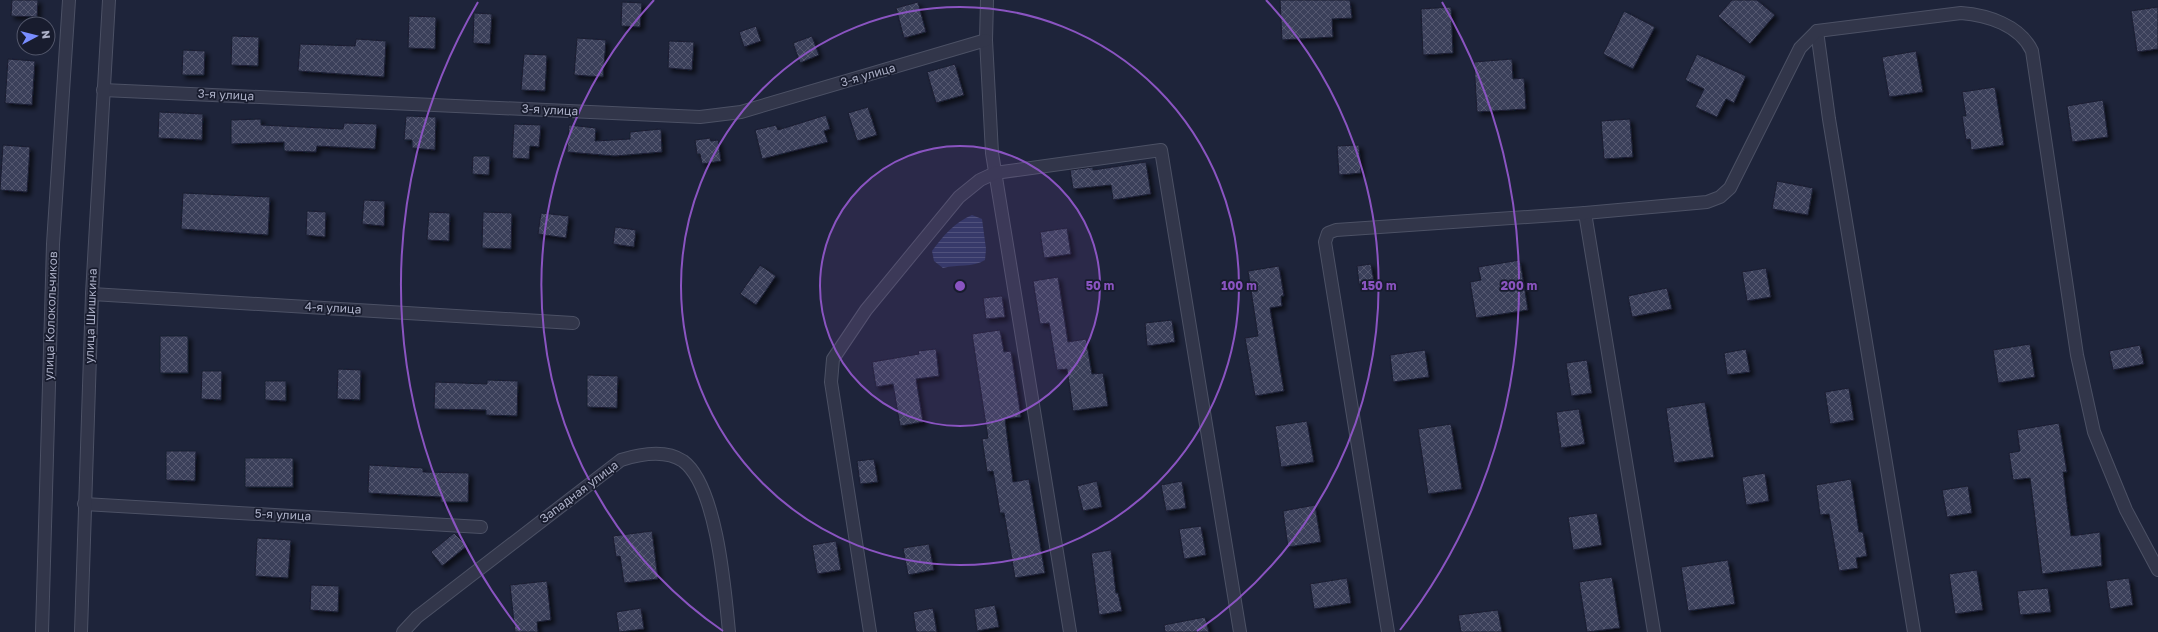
<svg xmlns="http://www.w3.org/2000/svg" width="2158" height="632" font-family="'Golos Text',sans-serif">
<style>
.water{fill:url(#water-rules)}
.building{fill:url(#building-cross-hatch);stroke:#1a1e31;filter:url(#shadow)}
.lines{fill:none;stroke-linecap:round;stroke-linejoin:round}
.minor-casing{stroke:#4c5165;stroke-width:14}
.minor{stroke:#32364a;stroke-width:12}
.ring{fill:none;stroke:#8a54c1;stroke-width:2}
.labels{text-anchor:middle;stroke-width:3.5;stroke-linejoin:round;paint-order:stroke}
.street-label{font-size:12px;fill:#acb0c7;stroke:#181c2e}
.centre{fill:#8a54c1;stroke:#181c2e;stroke-width:2}
.ring-label{font-size:12px;text-anchor:middle;font-weight:bold;fill:#8a54c1;stroke:#181c2e;stroke-width:3.5;stroke-linejoin:round;paint-order:stroke}
</style>
<defs>
<pattern id="water-rules" width="6" height="5" patternUnits="userSpaceOnUse"><rect width="6" height="5" fill="#2c365f"/><path d="M0 2.5h6" fill="none" stroke="#485174"/></pattern>
<pattern id="building-cross-hatch" width="8" height="8" patternUnits="userSpaceOnUse"><rect width="8" height="8" fill="#3a3f5a"/><path d="M0 0l8 8M0 8l8-8" fill="none" stroke="#545870"/></pattern>
<filter id="shadow"><feDropShadow dx="3.5" dy="3.5" stdDeviation="2" flood-color="#0009"/></filter>
</defs>
<rect width="100%" height="100%" fill="#1e243a"/>
<path class="water" d="M 972,215 L 982,219 L 986,249 L 985,260 C 972,268 958,264 943,268 L 934,261 L 932,251 C 943,236 955,222 972,215 Z"/>
<g class="building">
<polygon points="12,0 38,0 37,17 11,16"/>
<polygon points="1280,0 1350,0 1352,18 1332,19 1333,37 1282,40"/>
<polygon points="1732,0 1757,0 1775,15 1750,44 1718,16"/>
<polygon points="622,2 642,3 640,27 621,26"/>
<polygon points="918,2 926,32 904,38 896,8"/>
<polygon points="1451,7 1453,53 1423,55 1421,9"/>
<polygon points="2158,7 2158,49 2137,52 2131,11"/>
<polygon points="1624,11 1655,27 1633,69 1603,54"/>
<polygon points="474,13 492,14 490,44 473,43"/>
<polygon points="409,16 436,17 435,49 408,48"/>
<polygon points="756,26 761,41 744,47 739,32"/>
<polygon points="232,36 259,37 258,66 231,65"/>
<polygon points="812,36 819,55 800,63 793,43"/>
<polygon points="577,38 606,40 603,77 574,75"/>
<polygon points="356,39 386,41 384,77 298,71 300,44 355,46"/>
<polygon points="669,41 694,42 692,70 668,68"/>
<polygon points="183,50 205,51 204,75 182,75"/>
<polygon points="1916,51 1923,92 1889,97 1882,57"/>
<polygon points="524,54 547,55 545,91 521,90"/>
<polygon points="1697,54 1746,76 1734,103 1726,99 1717,117 1695,107 1704,89 1685,80"/>
<polygon points="8,59 35,61 32,105 5,103"/>
<polygon points="1512,59 1513,79 1524,78 1526,109 1477,112 1474,62"/>
<polygon points="955,64 964,95 936,103 927,72"/>
<polygon points="1995,87 2004,145 1971,150 1970,139 1966,140 1962,116 1966,116 1962,92"/>
<polygon points="2103,100 2108,137 2072,142 2067,106"/>
<polygon points="868,107 877,135 857,141 848,113"/>
<polygon points="159,112 203,114 202,140 158,138"/>
<polygon points="826,115 830,129 824,131 828,142 762,159 755,130 776,125 778,130"/>
<polygon points="406,116 436,117 435,150 412,148 412,140 404,140"/>
<polygon points="261,119 261,125 343,129 344,123 377,124 375,149 317,146 316,152 284,151 284,142 231,144 231,120"/>
<polygon points="1630,119 1633,157 1604,159 1601,121"/>
<polygon points="514,124 541,125 539,147 530,146 529,159 512,158"/>
<polygon points="569,125 596,128 595,141 630,139 630,132 661,129 662,152 615,156 567,152"/>
<polygon points="710,138 711,141 718,140 721,161 702,164 700,154 697,154 695,140"/>
<polygon points="3,145 30,147 27,192 0,190"/>
<polygon points="1359,145 1361,173 1339,175 1337,146"/>
<polygon points="473,156 490,156 489,175 472,174"/>
<polygon points="1146,162 1151,194 1113,200 1111,185 1073,189 1070,170 1093,167 1093,170"/>
<polygon points="1777,181 1813,188 1808,215 1772,209"/>
<polygon points="183,193 270,197 268,235 181,229"/>
<polygon points="364,200 385,201 384,226 362,224"/>
<polygon points="307,211 326,212 325,237 306,235"/>
<polygon points="429,212 450,213 449,241 427,240"/>
<polygon points="483,212 512,213 511,249 482,248"/>
<polygon points="541,213 569,216 566,238 538,234"/>
<polygon points="615,227 636,230 634,247 613,244"/>
<polygon points="1067,228 1071,254 1044,258 1040,232"/>
<polygon points="1520,260 1528,310 1476,318 1470,282 1481,280 1478,267"/>
<polygon points="1371,264 1374,282 1359,284 1357,266"/>
<polygon points="760,265 776,276 756,305 740,294"/>
<polygon points="1279,266 1284,296 1281,296 1282,306 1270,308 1284,391 1255,396 1245,338 1258,336 1248,271"/>
<polygon points="1766,268 1771,297 1747,301 1742,272"/>
<polygon points="1058,277 1068,342 1086,339 1092,374 1103,373 1108,406 1073,411 1067,369 1057,370 1049,323 1040,324 1033,281"/>
<polygon points="1667,288 1672,309 1632,317 1628,296"/>
<polygon points="1002,296 1005,317 986,319 983,298"/>
<polygon points="1172,320 1175,342 1147,346 1145,323"/>
<polygon points="1000,330 1004,352 1011,351 1021,417 1005,419 1013,482 1029,479 1045,573 1015,578 1004,513 1000,513 993,471 987,472 982,439 988,438 972,334"/>
<rect x="160" y="336" width="28" height="37"/>
<polygon points="2030,344 2035,377 1998,383 1993,350"/>
<polygon points="2140,345 2144,364 2113,370 2109,351"/>
<polygon points="936,349 939,376 916,379 923,422 900,426 893,384 876,387 872,362 919,354 918,351"/>
<polygon points="1746,349 1750,372 1727,375 1724,353"/>
<polygon points="1425,350 1429,377 1393,382 1390,355"/>
<polygon points="1587,360 1592,393 1571,396 1566,363"/>
<polygon points="338,369 361,370 360,400 337,399"/>
<polygon points="202,371 222,371 221,400 201,399"/>
<polygon points="587,375 618,376 617,408 587,407"/>
<polygon points="487,380 518,381 517,416 486,415 486,410 434,409 435,382 487,384"/>
<polygon points="265,381 286,381 286,401 265,400"/>
<polygon points="1849,388 1854,420 1830,424 1825,392"/>
<polygon points="1705,402 1714,457 1674,463 1666,408"/>
<polygon points="1579,409 1585,444 1561,448 1556,412"/>
<polygon points="1307,421 1314,462 1281,467 1275,426"/>
<polygon points="2059,423 2067,472 2063,472 2071,536 2100,532 2102,566 2042,574 2030,478 2013,480 2009,453 2020,451 2017,430"/>
<polygon points="1451,424 1462,489 1428,494 1418,429"/>
<polygon points="166,451 196,451 195,481 166,480"/>
<rect x="245" y="458" width="48" height="29"/>
<polygon points="874,459 878,482 860,484 857,461"/>
<polygon points="369,465 423,468 423,472 469,473 468,502 441,502 441,497 368,493"/>
<polygon points="1765,473 1769,501 1746,505 1742,477"/>
<polygon points="1851,479 1859,532 1863,532 1867,556 1856,558 1858,568 1839,571 1829,514 1820,515 1816,485"/>
<polygon points="1097,481 1102,507 1083,511 1077,486"/>
<polygon points="1182,481 1186,508 1166,511 1161,485"/>
<polygon points="1968,486 1972,513 1947,517 1942,490"/>
<polygon points="1315,505 1321,542 1288,547 1283,511"/>
<polygon points="1597,513 1602,545 1573,550 1568,517"/>
<polygon points="1201,526 1206,555 1184,559 1179,529"/>
<polygon points="652,531 658,579 624,583 620,556 616,557 613,536"/>
<polygon points="454,533 467,546 442,566 431,552"/>
<polygon points="257,538 291,540 288,578 255,576"/>
<polygon points="836,541 841,570 817,574 812,545"/>
<polygon points="929,544 934,570 908,575 903,548"/>
<polygon points="1111,550 1116,593 1118,593 1122,611 1099,615 1091,553"/>
<polygon points="1728,560 1735,604 1688,611 1681,567"/>
<polygon points="1977,570 1983,610 1955,614 1949,574"/>
<polygon points="1612,577 1620,628 1587,632 1579,582"/>
<polygon points="1347,578 1351,603 1314,609 1310,584"/>
<polygon points="2129,578 2133,605 2110,609 2106,581"/>
<polygon points="547,581 551,620 537,622 538,632 515,632 510,585"/>
<polygon points="311,585 339,586 338,612 310,610"/>
<polygon points="2048,588 2051,612 2020,615 2017,591"/>
<polygon points="995,605 999,627 977,631 974,609"/>
<polygon points="641,608 644,629 619,632 616,612"/>
<polygon points="933,608 937,632 916,632 913,612"/>
<polygon points="1498,610 1502,632 1461,632 1458,615"/>
<polygon points="1205,617 1209,632 1165,632 1164,625"/>
</g>
<g class="lines">
<g class="minor-casing">
<g id="minor">
<polyline points="987,0 986,40 992,153 1070,632"/>
<polyline points="1817,31 1829,119 1914,632"/>
<polyline points="103,90 700,117 741,112 986,40"/>
<polyline points="1585,213 1654,632"/>
<polyline points="92,294 573,323"/>
<polyline points="84,504 481,527"/>
<polyline points="42,632 53,244 69,0"/>
<polyline points="81,632 92,294 109,0"/>
<path d="M 403,632 L 417,617 L 621,460 C 640,454 665,449 683,461 C 717,486 725,591 729,632"/>
<polyline points="870,632 831,382 833,359 866,310 959,197 980,180 995,173 1161,150 1240,632"/>
<path d="M 1388,632 L 1325,242 L 1328,233 L 1336,230 L 1585,213 L 1707,202 L 1720,197 L 1730,188 L 1800,48 L 1817,31 L 1961,13 C 1987,15 2020,25 2032,51 L 2077,355 L 2094,432 L 2126,510 L 2158,570"/>
</g>
</g>
<use href="#minor" class="minor"/>
</g>
<circle cx="960" cy="286" r="140" fill="#8a54c1" fill-opacity=".12"/>
<g class="ring">
<circle cx="960" cy="286" r="140"/>
<circle cx="960" cy="286" r="279"/>
<path d="M723 631A419 419 0 0 1 654 0M1266 0A419 419 0 0 1 1197 631"/>
<path d="M520 630A559 559 0 0 1 478 2M1442 2A559 559 0 0 1 1400 630"/>
</g>
<g class="labels">
<g class="street-label">
<text transform="translate(868 75) rotate(-16)" y="4">3-я улица</text>
<text transform="translate(226 95) rotate(3)" y="4">3-я улица</text>
<text transform="translate(550 110) rotate(3)" y="4">3-я улица</text>
<text transform="translate(333 308) rotate(3)" y="4">4-я улица</text>
<text transform="translate(51 316) rotate(-88)" y="4">улица Колокольчиков</text>
<text transform="translate(91 316) rotate(-88)" y="4">улица Шишкина</text>
<text transform="translate(579 492) rotate(-37)" y="4">Западная улица</text>
<text transform="translate(283 515) rotate(3)" y="4">5-я улица</text>
</g>
</g>
<circle cx="960" cy="286" r="6" class="centre"/>
<g class="ring-label">
<text x="1100" y="290">50 m</text>
<text x="1239" y="290">100 m</text>
<text x="1379" y="290">150 m</text>
<text x="1519" y="290">200 m</text>
</g>
<g transform="translate(36 36) rotate(83)"><circle r="19" fill="#181c2e" stroke="#53576b"/>
<path d="M0-3L7 15L0 10L-7 15Z" fill="#798dff"/>
<text y="-6" font-size="11" font-weight="bold" text-anchor="middle" fill="#acb0c7">N</text>
</g>
</svg>
